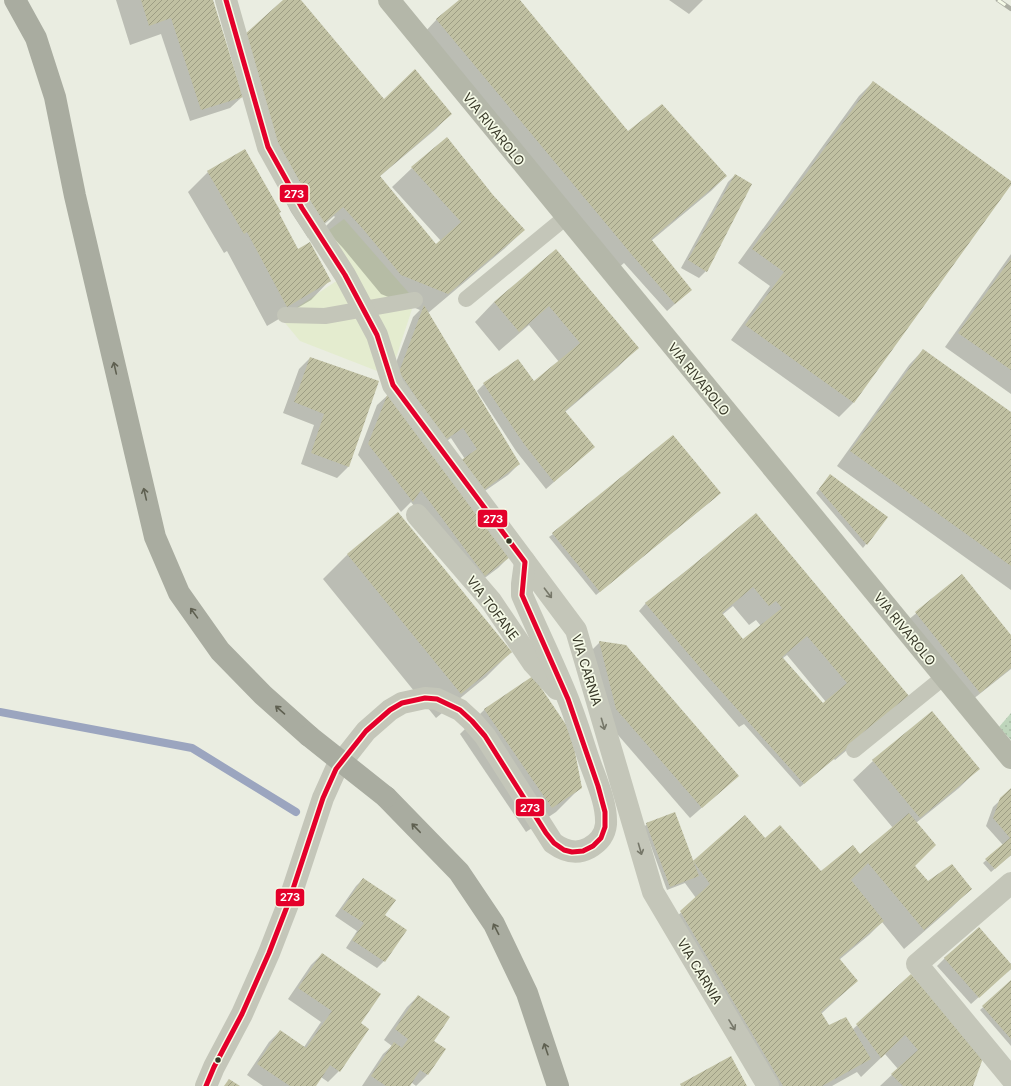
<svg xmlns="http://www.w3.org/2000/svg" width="1011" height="1086" font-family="Inter,sans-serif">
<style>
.green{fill:url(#green-dots)}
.plaza{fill:#e4eccf}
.shadow{fill:#0003;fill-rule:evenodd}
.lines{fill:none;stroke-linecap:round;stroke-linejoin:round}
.stream{stroke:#9ba5bf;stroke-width:8}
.building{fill:url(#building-hatch);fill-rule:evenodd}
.service{stroke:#c4c6b9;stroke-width:16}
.minor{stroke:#c4c6b9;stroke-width:22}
.secondary{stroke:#b4b7a9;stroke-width:22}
.motorway{stroke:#a9aca0;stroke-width:22}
.rail-casing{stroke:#acaea3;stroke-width:4.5}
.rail{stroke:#f5fae7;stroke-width:3;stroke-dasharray:9;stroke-linecap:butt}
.motorway-bridge{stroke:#a9aca0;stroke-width:22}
.bus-1-casing{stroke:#f5fae7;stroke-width:8}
.bus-1{stroke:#e4002b;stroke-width:5}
.oneway{stroke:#5f6051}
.oneway2{stroke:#767769}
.bus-dot{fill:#373727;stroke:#f5fae7;stroke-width:1.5}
.labels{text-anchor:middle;stroke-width:3.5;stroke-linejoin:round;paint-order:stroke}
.street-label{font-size:13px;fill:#373727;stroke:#f5fae7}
.line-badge{stroke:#f5fae7;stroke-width:1.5}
.badge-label{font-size:11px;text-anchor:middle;font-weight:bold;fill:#fff}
</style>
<defs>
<pattern id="green-dots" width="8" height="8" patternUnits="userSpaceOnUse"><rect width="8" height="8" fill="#bed5bb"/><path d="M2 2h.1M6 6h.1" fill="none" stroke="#a4b7a1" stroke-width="1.8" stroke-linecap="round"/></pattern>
<pattern id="building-hatch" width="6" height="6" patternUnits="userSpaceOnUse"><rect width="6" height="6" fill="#c0c0a2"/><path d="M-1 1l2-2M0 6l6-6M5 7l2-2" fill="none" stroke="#9d9d84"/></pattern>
</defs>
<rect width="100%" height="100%" fill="#eaede1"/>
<polygon class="green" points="1011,713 1011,740 999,727"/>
<polygon class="plaza" points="344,219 415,300 390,376 300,341 281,318 341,278 321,236"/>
<g class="shadow">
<polygon points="116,0 212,0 241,95 285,0 300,0 384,101 450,114 436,129 379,177 435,245 441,241 392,187 412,168 492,196 524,230 504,249 428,313 519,464 508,475 469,502 509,557 498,568 474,586 411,502 401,512 358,455 377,405 388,395 453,481 465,459 451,438 434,450 388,384 413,317 420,310 381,294 343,248 324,228 335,217 334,216 308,238 291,212 257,145 243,96 230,108 190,121 161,34 130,45"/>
<polygon points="460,0 518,0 628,132 726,176 711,191 651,241 691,290 667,311 624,263 617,269 423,34 437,19"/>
<polygon points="669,0 703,0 689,14"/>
<polygon points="873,82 1011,182 1011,184 853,403 839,417 731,340 770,286 738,263 859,96"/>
<polygon points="208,172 278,213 298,250 330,280 311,300 267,326 227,251 224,253 188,192"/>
<polygon points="735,175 706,271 699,278 681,268 728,182"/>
<polygon points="556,251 637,348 618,367 565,412 594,447 546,489 516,451 477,391 484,384 534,382 559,362 529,325 499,351 475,322 494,302"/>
<polygon points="1011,254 1011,394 945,347"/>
<polygon points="923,350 1011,413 1011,590 837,466 909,365"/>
<polygon points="310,358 378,382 348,467 337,478 301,464 314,425 283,413 299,369"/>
<polygon points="827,479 887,517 863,548 816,493"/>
<polygon points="716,497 596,595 549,537 553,534"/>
<path d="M 756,515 L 888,716 L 835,760 L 834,759 L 800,787 L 744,724 L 739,727 L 639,611 L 646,603 ZM 733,606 L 749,625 L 756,620 L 761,626 L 743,640 L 722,615 ZM 787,655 L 826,702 L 823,704 L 783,658 Z"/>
<polygon points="348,554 511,652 486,677 436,718 323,579"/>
<polygon points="962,576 1011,637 1011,669 972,700 908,620"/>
<polygon points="600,642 738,776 690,818 605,720 589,653"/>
<polygon points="485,709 581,787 556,812 526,832 460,734"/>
<polygon points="873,761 978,769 959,788 916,823 913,866 928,882 971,889 951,908 904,949 882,922 869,935 839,960 857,981 821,1014 828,1026 852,1030 911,975 972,1086 880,1086 898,1069 885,1054 861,1077 857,1072 832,1086 761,1086 667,926 696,898 685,883 667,890 644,827 647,824 693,863 745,816 765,839 821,873 860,855 893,828 853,780"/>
<polygon points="1011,790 1011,855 991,872 983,863 1003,845 986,826 993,807"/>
<polygon points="363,879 384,915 384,961 377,968 346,948 357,931 335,916 356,886"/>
<polygon points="322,954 360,1023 339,1071 328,1082 321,1077 315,1086 263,1086 247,1075 269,1042 280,1031 304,1047 321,1022 288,999 311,965"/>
<polygon points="945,958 1011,965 1011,968 971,1004 937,966"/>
<polygon points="1011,982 1011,1046 980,1010"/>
<polygon points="418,996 433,1041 427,1075 416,1086 411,1082 408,1086 362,1086 383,1054 392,1046 384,1040 407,1007"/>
</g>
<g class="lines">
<polyline class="stream" points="0,712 192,748 296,812"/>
</g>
<g class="building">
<polygon points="141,0 213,0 243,97 201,110 171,18 149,26"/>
<polygon points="283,0 301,0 384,99 415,69 452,114 380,176 436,244 461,222 411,167 447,137 493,195 525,230 448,294 401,275 363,229 343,207 323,224 271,130 244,35"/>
<polygon points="459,0 520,0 628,131 662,104 727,176 651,239 692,290 675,304 632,255 436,19"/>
<polygon points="873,81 1011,181 1011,185 854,403 745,325 784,272 752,249"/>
<polygon points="245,149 281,212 279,213 298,249 310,242 331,281 287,307 247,232 244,234 207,171"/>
<polygon points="735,174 752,184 707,272 688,260"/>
<polygon points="556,249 639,348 565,411 595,447 554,482 524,444 483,383 518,359 534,381 580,343 549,306 519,332 494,302"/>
<polygon points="1011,258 1011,370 958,333"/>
<polygon points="424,305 520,464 481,492 460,461 477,449 463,428 445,440 399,372"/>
<polygon points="923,349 1011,412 1011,566 850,451"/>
<polygon points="310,357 379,381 349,467 311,453 324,414 294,402"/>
<polygon points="388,393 510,557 485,576 421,490 413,502 368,444"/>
<polygon points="673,435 721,493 600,592 552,533"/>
<polygon points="830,474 888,517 867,545 819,489"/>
<polygon points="398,512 512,652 461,694 347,554"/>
<path d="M 756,513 L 909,696 L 804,784 L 703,671 L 645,603 L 686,571 ZM 753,587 L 769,606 L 776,601 L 782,608 L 743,639 L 722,613 ZM 807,636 L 847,683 L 823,703 L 782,657 Z"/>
<polygon points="962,574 1011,635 1011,668 980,693 915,612"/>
<polygon points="599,641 626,645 739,776 702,808 616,709"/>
<polygon points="533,676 571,732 582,788 552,808 484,709"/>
<polygon points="932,711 980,769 920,818 872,760"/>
<polygon points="1011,788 1011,855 995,869 985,859 1010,838 993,818 1000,798"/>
<polygon points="675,812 699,876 670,887 646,823"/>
<polygon points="909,813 936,845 915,866 928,881 952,864 972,889 924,930 868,863 851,880 884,921 839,958 858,981 821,1012 829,1025 846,1017 871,1059 822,1086 783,1086 680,911 710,884 693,861 745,815 765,838 780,825 821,871 853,845 860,854"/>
<polygon points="363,878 396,900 385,915 407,930 385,962 352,940 364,923 342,909"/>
<polygon points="979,927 1011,964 1011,969 979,998 944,958"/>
<polygon points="322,953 381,994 361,1023 369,1029 340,1072 330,1065 316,1086 290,1086 257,1064 280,1030 306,1048 332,1011 298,988"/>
<polygon points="911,974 983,1058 973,1086 903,1086 891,1074 918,1050 905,1035 881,1058 856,1024"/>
<polygon points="1011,980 1011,1039 982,1006"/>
<polygon points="418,995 450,1017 434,1041 446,1049 428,1075 420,1070 410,1086 386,1086 371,1076 394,1042 402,1048 408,1039 395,1029"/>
<polygon points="731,1056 747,1086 681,1086 680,1084"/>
<polygon points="229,1079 240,1086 224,1086"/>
</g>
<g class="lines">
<g class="service">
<polyline points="466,299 566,217"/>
<polyline points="285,315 325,316 415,300"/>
<polyline points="854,750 944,677"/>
</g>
<g class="minor">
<polyline points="226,0 268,147 302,208 345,275 377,335 393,385 576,630 653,892 768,1086"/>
<polyline points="417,515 491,601 533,663 557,689"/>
<polyline points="1011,883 917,964 1011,1078"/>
<path d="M 206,1086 L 214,1067 L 242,1014 L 269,953 L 288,904 L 323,798 L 336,769 L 366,731 L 390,710 L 402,703 L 425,698 L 437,699 L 460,710 L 472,721 L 485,736 L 553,843 C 564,851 576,855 589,848 C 598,843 605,835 606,824 C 607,803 596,780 589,760 C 582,739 576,719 568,699 C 554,664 537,630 522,595 L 522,584 L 525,562"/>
</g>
<polyline class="secondary" points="389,0 1011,758"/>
<g class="motorway">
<polyline points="15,0 36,38 55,97 75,196 155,537 179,593 220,651 263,695 309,736"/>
<polyline points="386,797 459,872 494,924 527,993 558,1086"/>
</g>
<g class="rail-casing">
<polyline id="rail" points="998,0 1011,9"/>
</g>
<use href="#rail" class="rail"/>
<polyline class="motorway-bridge" points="309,736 386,797"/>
<g class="bus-1-casing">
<polyline id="bus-1" points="206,1086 214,1067 242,1014 269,953 288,904 323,798 336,769 366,731 390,710 402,703 425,698 437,699 460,710 472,721 485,736 546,833 554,843 564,850 572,852 583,851 593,846 601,838 605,827 605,812 598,786 568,699 522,595 525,562 393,385 377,335 345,275 302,208 268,147 226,0"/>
</g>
<use href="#bus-1" class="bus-1"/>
</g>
<defs><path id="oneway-shaft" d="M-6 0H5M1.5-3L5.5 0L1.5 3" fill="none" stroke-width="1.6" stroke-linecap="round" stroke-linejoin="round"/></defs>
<g class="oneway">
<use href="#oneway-shaft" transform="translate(115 368) rotate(-103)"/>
<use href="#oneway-shaft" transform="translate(145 494) rotate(-103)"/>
<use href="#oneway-shaft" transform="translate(194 613) rotate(-126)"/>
<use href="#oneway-shaft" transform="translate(280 710) rotate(-139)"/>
<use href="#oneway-shaft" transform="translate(416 828) rotate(-134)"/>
<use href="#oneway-shaft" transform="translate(496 929) rotate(-117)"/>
<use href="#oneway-shaft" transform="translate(546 1049) rotate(-109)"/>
</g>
<g class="oneway2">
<use href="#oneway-shaft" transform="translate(548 593) rotate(53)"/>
<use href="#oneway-shaft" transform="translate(603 724) rotate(74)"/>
<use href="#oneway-shaft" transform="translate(640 849) rotate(74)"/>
<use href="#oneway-shaft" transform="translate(732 1025) rotate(59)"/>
</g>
<g class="bus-dot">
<circle cx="509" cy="541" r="3.5"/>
<circle cx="218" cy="1060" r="3.5"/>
</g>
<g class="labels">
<g class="street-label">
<text transform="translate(494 129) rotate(51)" y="5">VIA RIVAROLO</text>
<text transform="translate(699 379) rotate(51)" y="5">VIA RIVAROLO</text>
<text transform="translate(493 608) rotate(53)" y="5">VIA TOFANE</text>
<text transform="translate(905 629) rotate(51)" y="5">VIA RIVAROLO</text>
<text transform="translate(587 670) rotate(73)" y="5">VIA CARNIA</text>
<text transform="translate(700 971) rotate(59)" y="5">VIA CARNIA</text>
</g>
</g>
<g class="line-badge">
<rect x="279" y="184" width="30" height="19" rx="4" fill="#e4002b"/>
<rect x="477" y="509" width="31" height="19" rx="4" fill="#e4002b"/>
<rect x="515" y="798" width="30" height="19" rx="4" fill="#e4002b"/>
<rect x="275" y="888" width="30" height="19" rx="4" fill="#e4002b"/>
</g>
<g class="badge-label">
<text x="294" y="198">273</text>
<text x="493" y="523">273</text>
<text x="530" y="812">273</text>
<text x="290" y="901">273</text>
</g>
</svg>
